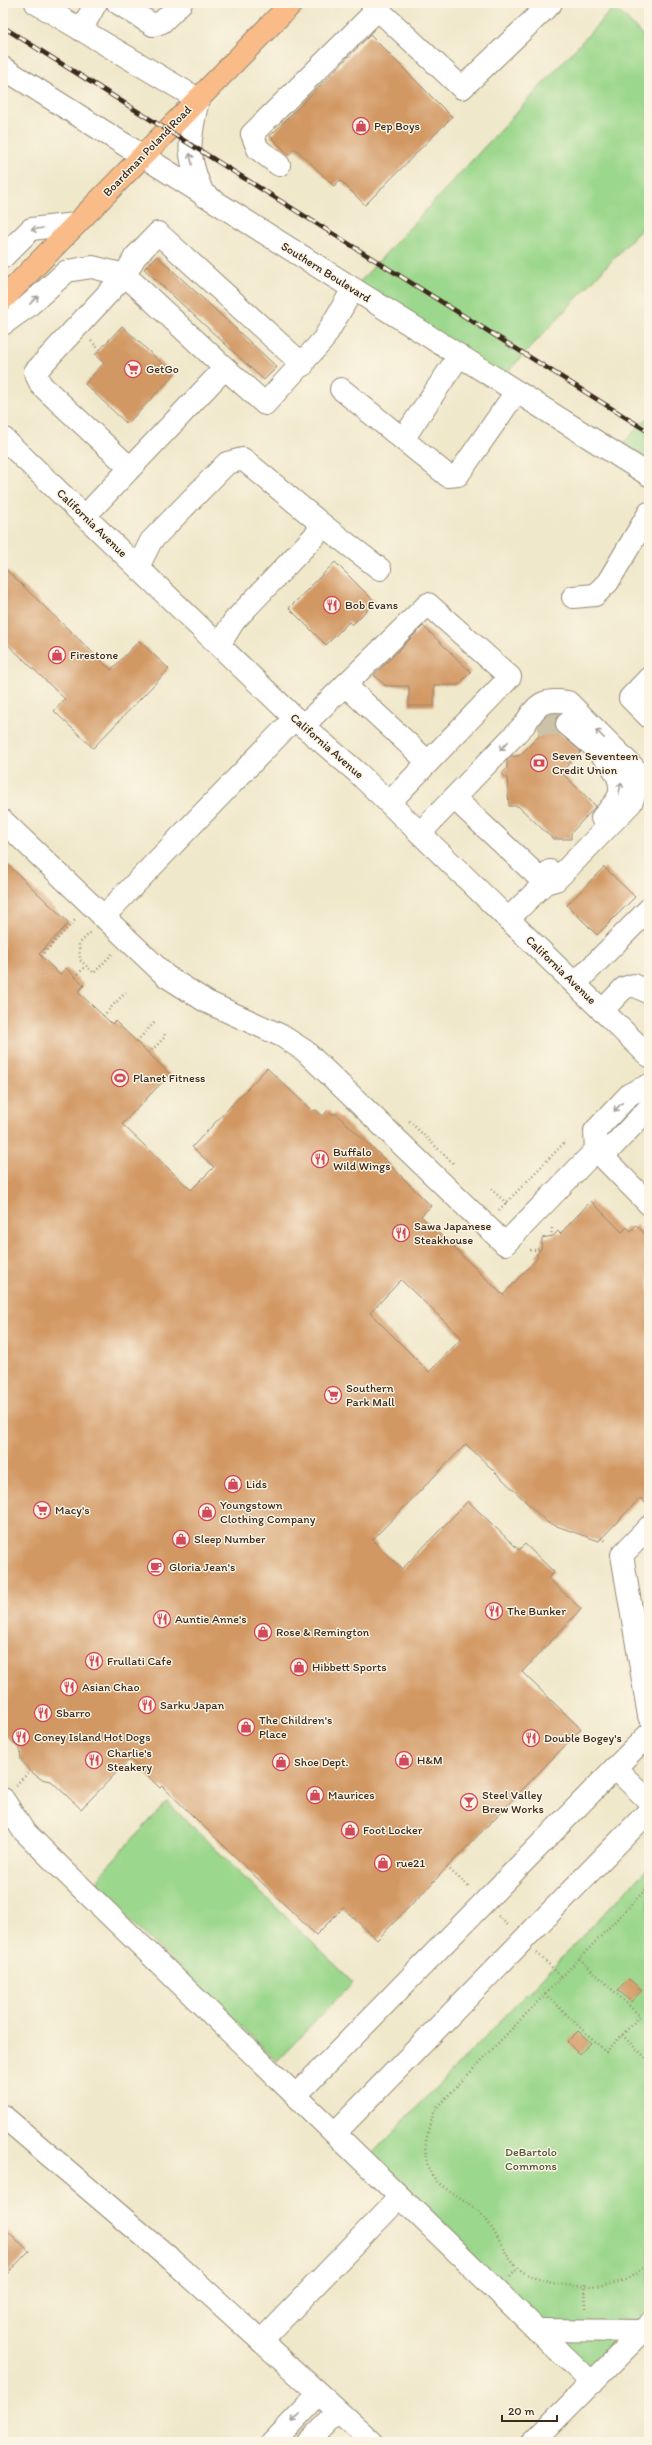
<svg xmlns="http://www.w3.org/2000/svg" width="652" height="2445" font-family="Itim,sans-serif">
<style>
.green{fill:#9bd78c;stroke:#6b8055}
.building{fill:#d29864;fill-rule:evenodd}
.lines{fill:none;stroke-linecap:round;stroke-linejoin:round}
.minor-tunnel{stroke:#ccc2a8;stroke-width:22;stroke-dasharray:22 11;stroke-linecap:butt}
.minor-casing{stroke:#968974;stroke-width:24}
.major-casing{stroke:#968974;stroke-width:24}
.path{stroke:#968974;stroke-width:2.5;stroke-dasharray:1 3;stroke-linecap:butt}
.minor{stroke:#fff;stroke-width:22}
.major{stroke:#f9bc89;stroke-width:22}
.rail-casing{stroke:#3b2a1e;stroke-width:4.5}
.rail{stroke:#fcf5e5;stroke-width:3;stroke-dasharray:9;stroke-linecap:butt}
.oneway{stroke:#a79f9a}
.labels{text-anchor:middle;stroke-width:3;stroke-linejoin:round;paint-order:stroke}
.poi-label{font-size:12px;fill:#3b2a1e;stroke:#fcf5e5;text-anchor:start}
.street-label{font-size:12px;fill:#3b2a1e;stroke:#fcf5e5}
.park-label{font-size:12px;fill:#53553a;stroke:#fcf5e5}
</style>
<rect width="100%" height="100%" fill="#fcf5e5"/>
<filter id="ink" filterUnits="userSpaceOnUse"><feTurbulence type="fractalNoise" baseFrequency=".025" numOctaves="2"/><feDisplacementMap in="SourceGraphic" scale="8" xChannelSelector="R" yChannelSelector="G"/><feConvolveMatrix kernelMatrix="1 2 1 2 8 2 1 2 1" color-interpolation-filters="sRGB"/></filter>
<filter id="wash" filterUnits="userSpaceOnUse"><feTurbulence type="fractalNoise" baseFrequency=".012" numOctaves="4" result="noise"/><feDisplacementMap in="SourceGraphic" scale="16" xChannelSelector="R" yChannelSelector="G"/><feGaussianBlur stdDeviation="0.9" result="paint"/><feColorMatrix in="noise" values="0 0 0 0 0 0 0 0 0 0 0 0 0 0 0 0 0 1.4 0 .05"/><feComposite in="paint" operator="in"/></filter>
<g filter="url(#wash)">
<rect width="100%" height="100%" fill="#f0e8cb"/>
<g class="green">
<polygon points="614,7 649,41 649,225 647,223 499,381 353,289"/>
<polygon points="649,416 649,475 614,453"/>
<polygon points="167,1802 353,1982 277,2061 99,1891 98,1880 103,1871"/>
<polygon points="649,1867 649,2325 592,2383 364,2162"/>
</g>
<g id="blocks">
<g class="building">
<polygon points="370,35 452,117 365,205 340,180 334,186 295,148 289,155 270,136"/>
<polygon points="157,256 277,367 264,380 144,269"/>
<polygon points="122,326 174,375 127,424 85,384 104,363 95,355"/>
<polygon points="335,562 375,602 352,625 349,622 326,645 289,608"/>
<polygon points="3,567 111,670 139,641 169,669 93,748 54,711 65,699 3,640"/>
<polygon points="423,626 471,672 458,685 434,685 434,706 409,706 409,686 386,686 374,675"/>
<polygon points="559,713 561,714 555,721 555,729 581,752 561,772 596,806 571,833 571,839 553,839 518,806 509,806 507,778 502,774 507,768 507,761 511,756 519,756 539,736 539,726 546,717"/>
<path d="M 3,860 L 69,923 L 39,954 L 60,975 L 66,968 L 84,985 L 78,992 L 112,1024 L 115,1021 L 170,1074 L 122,1124 L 191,1190 L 214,1167 L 192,1147 L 267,1068 L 312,1111 L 316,1110 L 323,1116 L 328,1110 L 333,1115 L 335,1113 L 374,1149 L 431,1206 L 421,1216 L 503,1295 L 538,1257 L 536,1255 L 541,1249 L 542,1238 L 553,1236 L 558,1231 L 560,1234 L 591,1201 L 622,1232 L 627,1227 L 631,1231 L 636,1225 L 649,1238 L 649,1506 L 640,1498 L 599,1541 L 548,1523 L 466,1444 L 372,1540 L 402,1569 L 468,1501 L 519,1550 L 525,1544 L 554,1572 L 548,1578 L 581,1609 L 522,1672 L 581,1729 L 377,1940 L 343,1908 L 316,1935 L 162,1786 L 160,1788 L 130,1759 L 81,1809 L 51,1781 L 41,1779 L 30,1771 L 21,1760 L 20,1749 L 3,1733 ZM 401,1280 L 462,1338 L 429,1372 L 370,1313 Z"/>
<polygon points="604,867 635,897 597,935 567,905"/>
<polygon points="629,1979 642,1990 631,2002 618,1990"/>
<polygon points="578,2031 591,2043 579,2054 567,2042"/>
<polygon points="3,2227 29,2251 3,2278"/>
</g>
</g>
</g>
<g filter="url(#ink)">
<use href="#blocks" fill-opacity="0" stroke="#968974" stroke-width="1"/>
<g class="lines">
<polyline class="minor-tunnel" points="539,724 567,724"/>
<g class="minor-casing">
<g id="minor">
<path d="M 36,3 L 198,99 C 189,143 185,153 204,196"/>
<polyline points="118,3 153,25 162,22 181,3"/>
<polyline points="371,3 462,88 551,3"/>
<polyline points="81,30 96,3"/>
<polyline points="3,68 649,475"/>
<polyline points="279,165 258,149 252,134 378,9"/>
<polyline points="3,257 31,229 76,224"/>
<polyline points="3,324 27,307 67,271 92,267 125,275 135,257 158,233 303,365"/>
<polyline points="225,368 265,404 323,340 353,289"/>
<polyline points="341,389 448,476 458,475 516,392"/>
<polyline points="3,438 303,726 358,773 649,1056"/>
<polyline points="403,439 459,356"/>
<polyline points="85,516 225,368 125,275 35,372 41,385 130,468"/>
<polyline points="324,526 380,569"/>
<polyline points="138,567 151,541 227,463 243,459 324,526 234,621 219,645"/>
<polyline points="573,597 595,595 608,582 649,513"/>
<polyline points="649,678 630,698 649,717"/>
<polyline points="345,685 428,762"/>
<path d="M 567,724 C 585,740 631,771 618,798 C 614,805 607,812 602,818"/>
<polyline points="303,726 428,604 510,677 389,803"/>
<polyline points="454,798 545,883"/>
<polyline points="3,821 166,976 207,1002 282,1036 305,1051 505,1244 596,1150 611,1148 649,1108"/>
<path d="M 420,833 L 525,724 C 537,704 543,698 568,702 L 636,770 L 641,779 L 631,803 L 556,880 L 545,883"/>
<polyline points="103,917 295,718"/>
<polyline points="508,919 545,883 550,871"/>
<polyline points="575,984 649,909"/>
<polyline points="602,1011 624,988 634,985 649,993"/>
<polyline points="649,1085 630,1094 595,1131 596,1150 649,1204"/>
<polyline points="649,1527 622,1555 649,1716"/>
<polyline points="615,1768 649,1734"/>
<polyline points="3,1799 23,1830 56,1863 592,2383"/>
<polyline points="296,2095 615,1768 649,1801"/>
<polyline points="3,2116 172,2260 372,2442"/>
<polyline points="335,2133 649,1811"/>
<polyline points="537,2330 643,2331"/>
<polyline points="261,2341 400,2197"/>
<polyline points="273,2442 319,2394"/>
<polyline points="308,2442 338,2412"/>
<polyline points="533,2442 649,2325"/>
</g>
</g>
<g class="major-casing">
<polyline id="major" points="3,299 292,3"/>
</g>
<g class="path">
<polyline points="91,341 100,350"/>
<polyline points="90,933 79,944 80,960 94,973 112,954"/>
<polyline points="41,956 76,919"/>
<polyline points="75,977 86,966"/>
<polyline points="103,1016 126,992"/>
<polyline points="137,1041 156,1021"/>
<polyline points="149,1053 164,1038 165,1033"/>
<polyline points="409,1121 453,1163"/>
<polyline points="491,1189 508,1205"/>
<polyline points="499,1210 566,1141"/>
<polyline points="551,1237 552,1228"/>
<polyline points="530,1250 537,1250 541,1247"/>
<polyline points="601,1538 608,1542"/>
<polyline points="16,1785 30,1771"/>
<polyline points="447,1867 470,1888"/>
<path d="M 649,1888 L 646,1889 L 436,2108 C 426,2132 417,2164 440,2184 C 455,2196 471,2202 484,2217 C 497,2232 502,2253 517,2267 C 539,2288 594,2290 622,2281 C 632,2278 641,2269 649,2262"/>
<polyline points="498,1916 509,1926"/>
<polyline points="537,1953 562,1977"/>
<polyline points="545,1994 606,2052 640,2016 579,1958"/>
<polyline points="622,2035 649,2061"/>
<polyline points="510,2277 518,2268"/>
<polyline points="585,2284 586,2310"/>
</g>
<use href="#minor" class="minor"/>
<use href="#major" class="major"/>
<g class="rail-casing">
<polyline id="rail" points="3,27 649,432"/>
</g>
<use href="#rail" class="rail"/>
</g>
<defs><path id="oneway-shaft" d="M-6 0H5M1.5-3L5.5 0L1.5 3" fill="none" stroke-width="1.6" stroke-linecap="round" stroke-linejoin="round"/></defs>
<g class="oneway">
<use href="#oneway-shaft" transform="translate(191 159) rotate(-101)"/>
<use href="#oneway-shaft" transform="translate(37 229) rotate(171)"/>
<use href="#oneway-shaft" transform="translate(34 300) rotate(-44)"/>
<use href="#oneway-shaft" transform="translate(600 734) rotate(-135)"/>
<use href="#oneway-shaft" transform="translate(504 746) rotate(134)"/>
<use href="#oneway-shaft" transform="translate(620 788) rotate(-79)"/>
<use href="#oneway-shaft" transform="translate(618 1107) rotate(134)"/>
<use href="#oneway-shaft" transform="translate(296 2418) rotate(134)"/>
</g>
</g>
<defs>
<g id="shop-ring" transform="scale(0.9)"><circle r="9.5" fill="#fcf5e5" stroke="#d1495b" stroke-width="1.5"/><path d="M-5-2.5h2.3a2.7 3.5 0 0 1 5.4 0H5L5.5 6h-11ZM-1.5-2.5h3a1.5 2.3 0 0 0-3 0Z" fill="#d1495b"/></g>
<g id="supermarket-ring" transform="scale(0.9)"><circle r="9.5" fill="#fcf5e5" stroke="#d1495b" stroke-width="1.5"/><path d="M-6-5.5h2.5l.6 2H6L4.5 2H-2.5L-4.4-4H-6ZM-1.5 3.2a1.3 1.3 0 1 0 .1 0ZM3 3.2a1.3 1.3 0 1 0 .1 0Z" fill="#d1495b"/></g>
<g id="restaurant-ring" transform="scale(0.9)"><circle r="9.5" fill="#fcf5e5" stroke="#d1495b" stroke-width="1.5"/><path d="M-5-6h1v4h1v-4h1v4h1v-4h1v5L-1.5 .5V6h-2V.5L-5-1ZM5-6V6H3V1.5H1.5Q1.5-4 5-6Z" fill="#d1495b"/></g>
<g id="bank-ring" transform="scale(0.9)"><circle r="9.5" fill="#fcf5e5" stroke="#d1495b" stroke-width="1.5"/><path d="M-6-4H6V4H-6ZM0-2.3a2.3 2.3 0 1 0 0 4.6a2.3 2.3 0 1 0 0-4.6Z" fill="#d1495b"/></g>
<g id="stadium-ring" transform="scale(0.9)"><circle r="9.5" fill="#fcf5e5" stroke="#d1495b" stroke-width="1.5"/><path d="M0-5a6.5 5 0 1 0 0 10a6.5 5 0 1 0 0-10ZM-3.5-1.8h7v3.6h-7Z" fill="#d1495b"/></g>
<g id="cafe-ring" transform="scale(0.9)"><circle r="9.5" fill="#fcf5e5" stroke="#d1495b" stroke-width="1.5"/><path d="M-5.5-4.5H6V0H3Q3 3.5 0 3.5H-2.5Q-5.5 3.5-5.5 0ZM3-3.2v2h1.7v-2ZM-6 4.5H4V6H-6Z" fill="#d1495b"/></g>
<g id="bar-ring" transform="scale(0.9)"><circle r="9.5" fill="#fcf5e5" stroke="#d1495b" stroke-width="1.5"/><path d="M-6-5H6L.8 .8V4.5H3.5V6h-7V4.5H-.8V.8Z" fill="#d1495b"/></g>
</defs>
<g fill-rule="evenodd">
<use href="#shop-ring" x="361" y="126"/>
<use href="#supermarket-ring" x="133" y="369"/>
<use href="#restaurant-ring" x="332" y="605"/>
<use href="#shop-ring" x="57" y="655"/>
<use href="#bank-ring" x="539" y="763"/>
<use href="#stadium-ring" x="120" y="1078"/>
<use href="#restaurant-ring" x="320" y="1159"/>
<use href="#restaurant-ring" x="401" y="1233"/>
<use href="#supermarket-ring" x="333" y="1395"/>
<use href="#shop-ring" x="233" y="1484"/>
<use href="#supermarket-ring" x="42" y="1510"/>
<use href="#shop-ring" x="207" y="1512"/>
<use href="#shop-ring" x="181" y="1539"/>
<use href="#cafe-ring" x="156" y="1567"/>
<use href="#restaurant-ring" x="494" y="1611"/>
<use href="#restaurant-ring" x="162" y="1619"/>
<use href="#shop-ring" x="263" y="1632"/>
<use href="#restaurant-ring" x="94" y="1661"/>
<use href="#shop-ring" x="299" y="1667"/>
<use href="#restaurant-ring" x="69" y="1687"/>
<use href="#restaurant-ring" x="147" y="1705"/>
<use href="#restaurant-ring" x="43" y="1713"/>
<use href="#shop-ring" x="246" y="1727"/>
<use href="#restaurant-ring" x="21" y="1737"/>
<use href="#restaurant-ring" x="531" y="1738"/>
<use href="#restaurant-ring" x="94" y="1760"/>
<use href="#shop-ring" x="404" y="1760"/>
<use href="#shop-ring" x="281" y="1762"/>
<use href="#shop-ring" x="315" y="1795"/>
<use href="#bar-ring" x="469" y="1802"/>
<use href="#shop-ring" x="350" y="1830"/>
<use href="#shop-ring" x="383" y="1863"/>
</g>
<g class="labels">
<g class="poi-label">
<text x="374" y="130">Pep Boys</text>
<text x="146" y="373">GetGo</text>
<text x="345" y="609">Bob Evans</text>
<text x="70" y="659">Firestone</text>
<text x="552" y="760">Seven Seventeen<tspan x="552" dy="14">Credit Union</tspan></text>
<text x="133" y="1082">Planet Fitness</text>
<text x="333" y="1156">Buffalo<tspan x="333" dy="14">Wild Wings</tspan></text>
<text x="414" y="1230">Sawa Japanese<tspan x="414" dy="14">Steakhouse</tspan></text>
<text x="346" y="1392">Southern<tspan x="346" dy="14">Park Mall</tspan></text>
<text x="246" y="1488">Lids</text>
<text x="220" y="1509">Youngstown<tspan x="220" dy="14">Clothing Company</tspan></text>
<text x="55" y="1514">Macy's</text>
<text x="194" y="1543">Sleep Number</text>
<text x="169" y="1571">Gloria Jean's</text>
<text x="507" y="1615">The Bunker</text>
<text x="175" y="1623">Auntie Anne's</text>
<text x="276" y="1636">Rose &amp; Remington</text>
<text x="107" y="1665">Frullati Cafe</text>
<text x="312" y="1671">Hibbett Sports</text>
<text x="82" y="1691">Asian Chao</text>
<text x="160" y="1709">Sarku Japan</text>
<text x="56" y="1717">Sbarro</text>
<text x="259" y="1724">The Children's<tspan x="259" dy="14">Place</tspan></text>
<text x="34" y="1741">Coney Island Hot Dogs</text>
<text x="544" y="1742">Double Bogey's</text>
<text x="107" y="1757">Charlie's<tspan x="107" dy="14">Steakery</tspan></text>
<text x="417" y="1764">H&amp;M</text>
<text x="294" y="1766">Shoe Dept.</text>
<text x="328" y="1799">Maurices</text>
<text x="482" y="1799">Steel Valley<tspan x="482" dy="14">Brew Works</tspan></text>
<text x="363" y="1834">Foot Locker</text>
<text x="396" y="1867">rue21</text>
</g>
<g class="street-label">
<text transform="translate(147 151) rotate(-46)" y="4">Boardman Poland Road</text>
<text transform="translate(326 272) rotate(32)" y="4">Southern Boulevard</text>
<text transform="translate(92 523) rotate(44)" y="4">California Avenue</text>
<text transform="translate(327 746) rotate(41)" y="4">California Avenue</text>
<text transform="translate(561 970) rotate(44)" y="4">California Avenue</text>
</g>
<g class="park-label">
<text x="531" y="2156">DeBartolo<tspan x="531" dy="14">Commons</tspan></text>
</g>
</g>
<rect width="652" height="2445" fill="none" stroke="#fcf5e5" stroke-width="16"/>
<path d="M502 2415v6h55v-6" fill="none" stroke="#3b2a1e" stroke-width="2"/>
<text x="508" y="2415" font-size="12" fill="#3b2a1e" stroke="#fcf5e5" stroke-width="3" paint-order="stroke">20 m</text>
</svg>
